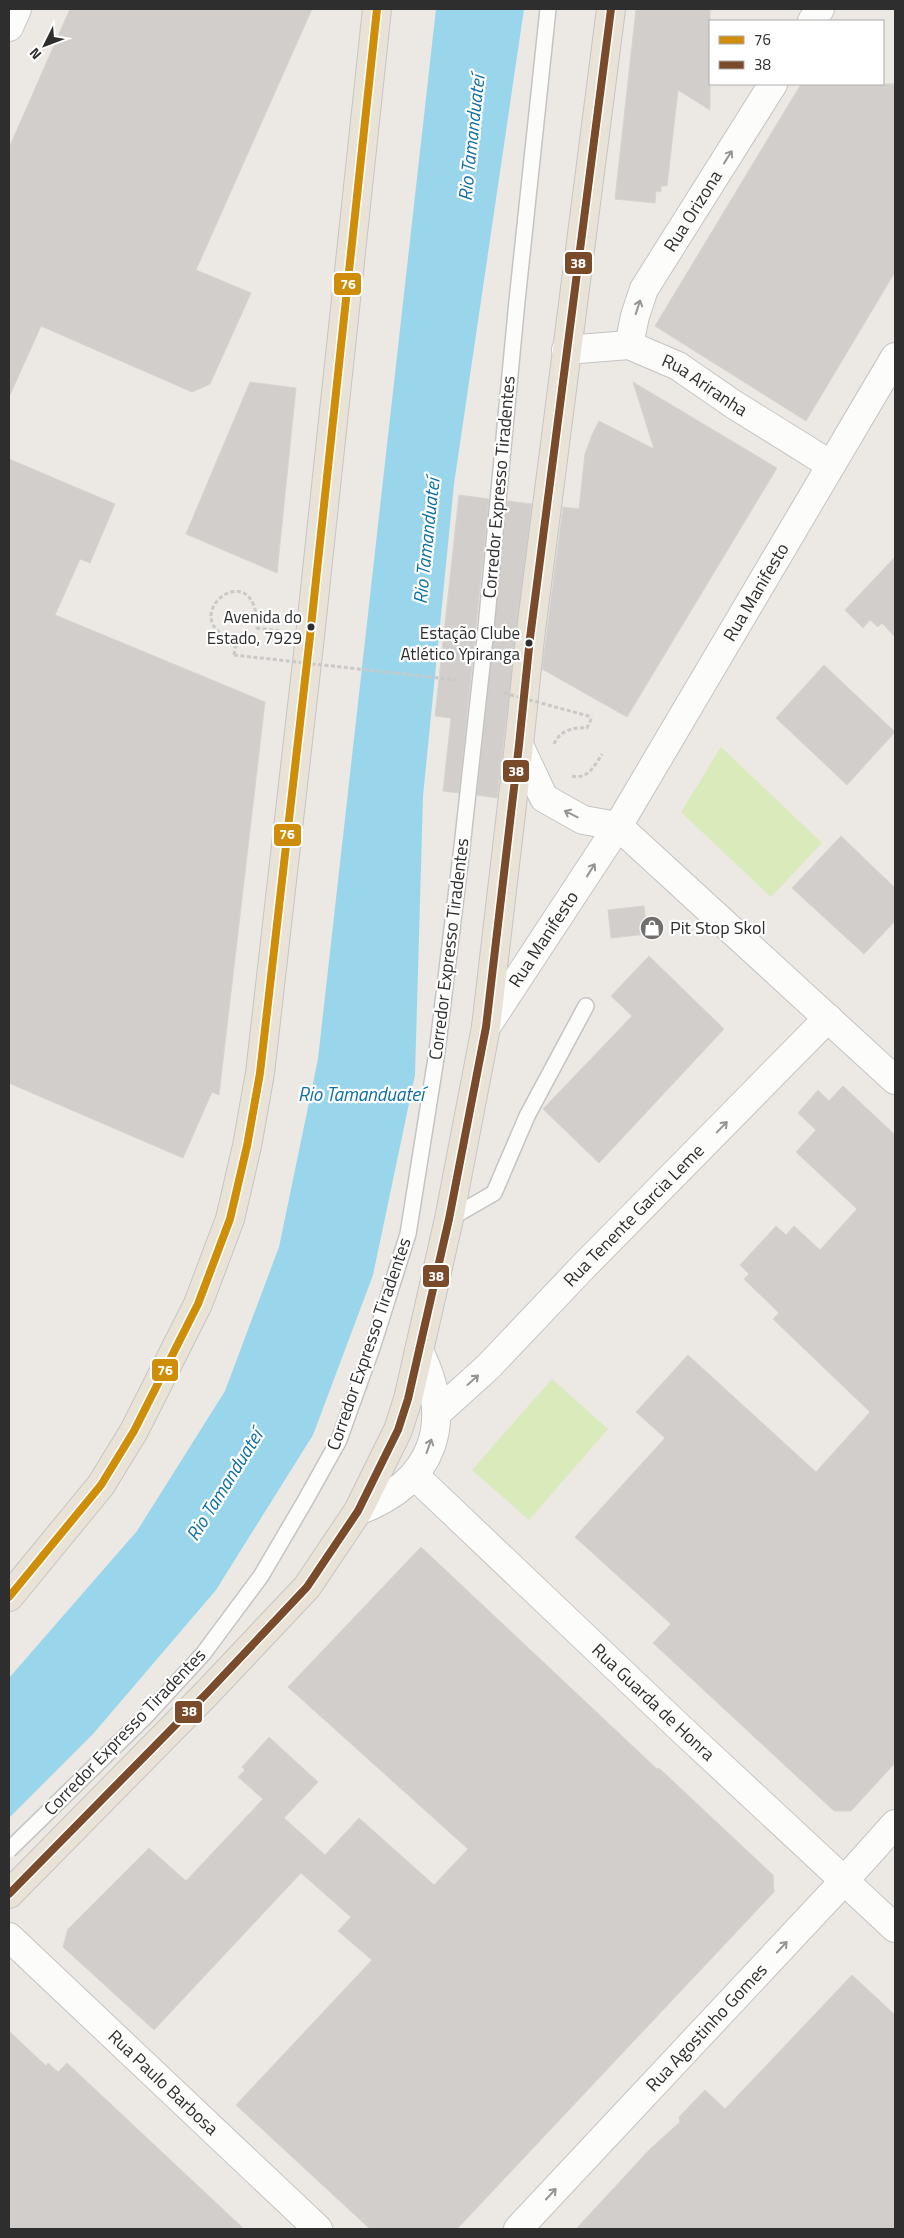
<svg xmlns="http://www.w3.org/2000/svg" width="904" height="2238" font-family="'Titillium Web',sans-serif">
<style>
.pitch{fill:#d9eabb}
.water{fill:#99d6ec}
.building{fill:#d1cecb;stroke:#d7d4d0}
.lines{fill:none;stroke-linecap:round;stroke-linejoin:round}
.service-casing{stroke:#c5c4c5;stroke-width:18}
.minor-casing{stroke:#c5c4c5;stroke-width:30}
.tertiary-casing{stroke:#c5c4c5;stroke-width:30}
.secondary-casing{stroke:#c5c4c5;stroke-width:30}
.trunk-casing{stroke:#c6c5c4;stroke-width:30}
.path{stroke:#c9c9c8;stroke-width:3;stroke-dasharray:4 2.5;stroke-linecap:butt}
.service{stroke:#fcfcfb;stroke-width:15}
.minor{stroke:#fcfcfb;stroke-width:28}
.tertiary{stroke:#fcfcfb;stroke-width:28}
.secondary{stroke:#fcfcfb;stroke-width:28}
.trunk{stroke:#e9e2d6;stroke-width:28}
.service-bridge-casing{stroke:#c5c4c5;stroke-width:18;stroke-linecap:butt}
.path-bridge{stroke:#c9c9c8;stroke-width:3;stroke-dasharray:4 2.5;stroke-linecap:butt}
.service-bridge{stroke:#fcfcfb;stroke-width:15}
.bus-1-casing{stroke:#fff;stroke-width:11}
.bus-2-casing{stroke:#fff;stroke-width:11}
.bus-1{stroke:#cf8e09;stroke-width:8}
.bus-2{stroke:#7a4b2a;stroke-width:8}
.oneway{stroke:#959594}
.bus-dot{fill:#2e2e2e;stroke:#fff;stroke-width:2}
.labels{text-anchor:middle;stroke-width:4.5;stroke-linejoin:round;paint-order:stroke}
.bus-label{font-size:17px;fill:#2e2e2e;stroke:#fff;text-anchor:end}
.street-label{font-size:18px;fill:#2e2e2e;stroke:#fff}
.poi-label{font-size:18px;fill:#2e2e2e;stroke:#fff;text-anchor:start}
.water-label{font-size:19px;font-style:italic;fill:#0d6fa3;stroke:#fff}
.line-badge{stroke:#fff;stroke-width:2}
.badge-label{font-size:14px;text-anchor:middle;font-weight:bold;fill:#fff}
</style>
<rect width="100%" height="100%" fill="#ece8e4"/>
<g class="pitch">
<polygon points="721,747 822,843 771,897 681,812"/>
<polygon points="552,1379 608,1429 529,1520 472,1470"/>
</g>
<polygon class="water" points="436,9 524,9 454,484 423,796 415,1075 373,1275 313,1435 216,1590 93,1734 9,1818 9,1678 137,1531 225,1391 279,1247 318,1059"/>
<g class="building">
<polygon points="70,9 312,9 196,270 251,293 210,384 192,392 41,326 9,397 9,148"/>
<polygon points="636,9 710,9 710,110 678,90 667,186 661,186 661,192 656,191 655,203 615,199"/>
<polygon points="801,84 895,84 895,272 806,421 655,326"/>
<polygon points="250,382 296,388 277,573 186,534"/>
<polygon points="633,382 777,468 627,717 542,669 563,507 579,509 585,454 592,435 599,421 654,449"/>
<polygon points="9,459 115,504 90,563 80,559 55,615 265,702 219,1095 212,1092 183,1158 9,1083"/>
<polygon points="459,495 489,499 459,793 443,791 451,718 435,716"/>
<polygon points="507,501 532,504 497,798 477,795"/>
<polygon points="895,557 895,637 882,623 878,627 870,620 863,628 845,610"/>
<polygon points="824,665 895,732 847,785 776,718"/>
<polygon points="841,836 895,888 895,921 864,954 792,888"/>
<polygon points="644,906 647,934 611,938 608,910"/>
<polygon points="649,956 724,1029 599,1163 543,1109 632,1016 611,996"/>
<polygon points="843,1086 895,1135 895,1763 851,1811 834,1811 653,1643 671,1624 575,1537 665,1438 636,1412 688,1355 816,1472 870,1412 773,1319 779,1313 744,1279 749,1274 740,1265 776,1226 786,1235 794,1226 820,1250 857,1209 796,1152 816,1130 798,1113 818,1090 829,1101"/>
<polygon points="421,1547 657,1769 659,1768 773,1875 774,1892 457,2229 370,2229 236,2105 372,1960 338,1931 351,1917 301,1873 154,2030 63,1947 68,1929 149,1848 186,1881 263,1799 238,1777 245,1770 242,1767 269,1737 318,1782 284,1818 325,1855 359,1818 434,1885 468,1849 288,1687"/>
<polygon points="852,1975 895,2015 895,2229 576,2229 650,2149 680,2122 679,2117 705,2090 725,2109"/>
<polygon points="9,2031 46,2066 48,2063 58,2072 67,2063 244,2229 9,2229"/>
</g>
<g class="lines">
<g class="service-casing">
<polyline id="service" points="449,1219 494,1193 527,1116 586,1006"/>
</g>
<g class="minor-casing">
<g id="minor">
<polyline points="812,21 820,9"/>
<path id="s1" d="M 629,345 L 635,316 L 644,289 L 773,84"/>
<path id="s2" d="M 566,350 L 629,345 L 678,366 L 733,404 L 831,465"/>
<polyline points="618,826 895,1080"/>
<path id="s3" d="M 437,1413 L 488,1367 L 580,1270 L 828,1018"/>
<path id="s4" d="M 414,1475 L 678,1726 L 895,1928"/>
<path d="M 358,1511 C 434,1482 455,1423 419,1351"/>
<path id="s5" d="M 9,1937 L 318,2229"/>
</g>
</g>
<g class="tertiary-casing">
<g id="tertiary">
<path id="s6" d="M 518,2229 L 844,1881 L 895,1824"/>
</g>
</g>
<g class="secondary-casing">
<g id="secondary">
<polyline points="9,27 17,9"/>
<polyline points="519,745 544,798 583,820 618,826"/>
<path id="s7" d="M 486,1027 L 618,826 L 895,357"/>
</g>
</g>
<g class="trunk-casing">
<g id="trunk">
<polyline points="9,1597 101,1485 134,1431 198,1304 230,1219 247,1146 260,1073 310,636 377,9"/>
<polyline points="9,1894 207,1693 307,1587 358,1511 398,1430 408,1399 449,1219 486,1027 519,745 530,638 611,9"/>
</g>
</g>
<g class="path">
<path d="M 234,655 L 236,641 C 169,619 258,549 257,628 L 281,631"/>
<path d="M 554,744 C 560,730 574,727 587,728 L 592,717"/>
<path d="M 572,776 C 588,780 595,765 602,754"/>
</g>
<use href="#service" class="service"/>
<use href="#minor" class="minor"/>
<use href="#tertiary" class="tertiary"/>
<use href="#secondary" class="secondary"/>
<use href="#trunk" class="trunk"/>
<g class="service-bridge-casing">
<polyline id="service-bridge" points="9,1850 146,1716 203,1654 261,1576 305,1501 339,1440 373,1345 408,1234 437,1052 462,847 485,638 517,301 548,9"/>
</g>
<g class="path-bridge">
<polyline points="234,655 457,680"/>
<polyline points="504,693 592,717"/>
</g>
<use href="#service-bridge" class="service-bridge"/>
<g class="bus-1-casing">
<polyline id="bus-1" points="9,1597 101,1485 134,1431 198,1304 230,1219 247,1146 260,1073 310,636 377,9"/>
</g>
<g class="bus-2-casing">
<polyline id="bus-2" points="9,1894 207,1693 307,1587 358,1511 398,1430 408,1399 449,1219 486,1027 519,745 530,638 611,9"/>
</g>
<use href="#bus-1" class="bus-1"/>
<use href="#bus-2" class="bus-2"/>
</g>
<defs><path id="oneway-shaft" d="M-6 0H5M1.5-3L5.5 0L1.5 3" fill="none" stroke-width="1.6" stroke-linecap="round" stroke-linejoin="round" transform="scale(1.25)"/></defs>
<g class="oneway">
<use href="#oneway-shaft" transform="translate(728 157) rotate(-58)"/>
<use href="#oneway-shaft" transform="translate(638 307) rotate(-72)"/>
<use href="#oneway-shaft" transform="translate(571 814) rotate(-153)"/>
<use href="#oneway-shaft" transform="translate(591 870) rotate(-58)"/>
<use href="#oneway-shaft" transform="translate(722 1127) rotate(-46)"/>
<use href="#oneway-shaft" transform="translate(473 1380) rotate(-42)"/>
<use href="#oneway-shaft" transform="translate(429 1446) rotate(-70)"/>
<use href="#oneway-shaft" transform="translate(782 1947) rotate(-47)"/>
<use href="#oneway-shaft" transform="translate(551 2194) rotate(-47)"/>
</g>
<defs>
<g id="shop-disc" transform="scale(1.25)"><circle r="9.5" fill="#706f6e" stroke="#fff"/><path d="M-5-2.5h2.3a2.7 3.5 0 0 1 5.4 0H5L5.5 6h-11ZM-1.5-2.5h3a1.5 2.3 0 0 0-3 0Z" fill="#fff"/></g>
</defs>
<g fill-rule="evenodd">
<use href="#shop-disc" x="652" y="928"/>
</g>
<g class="bus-dot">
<circle cx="311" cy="627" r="4.5"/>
<circle cx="529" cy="643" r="4.5"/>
</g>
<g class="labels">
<g class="bus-label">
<text x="302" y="623">Avenida do<tspan x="302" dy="21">Estado, 7929</tspan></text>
<text x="520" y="639">Estação Clube<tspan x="520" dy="21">Atlético Ypiranga</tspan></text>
</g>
<g class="street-label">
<text dy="6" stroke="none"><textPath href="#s1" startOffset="150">Rua Orizona</textPath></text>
<text dy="6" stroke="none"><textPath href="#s2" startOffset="149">Rua Ariranha</textPath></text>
<text transform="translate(499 487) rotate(-85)" y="6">Corredor Expresso Tiradentes</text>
<text dy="6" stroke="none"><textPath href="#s7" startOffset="512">Rua Manifesto</textPath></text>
<text dy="6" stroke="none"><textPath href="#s7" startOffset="105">Rua Manifesto</textPath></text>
<text transform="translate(449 949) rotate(-83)" y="6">Corredor Expresso Tiradentes</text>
<text dy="6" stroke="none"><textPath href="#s3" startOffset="279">Rua Tenente Garcia Leme</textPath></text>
<text transform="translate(369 1344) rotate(-71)" y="6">Corredor Expresso Tiradentes</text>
<text dy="6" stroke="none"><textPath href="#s4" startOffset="330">Rua Guarda de Honra</textPath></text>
<text transform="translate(125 1732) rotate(-46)" y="6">Corredor Expresso Tiradentes</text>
<text dy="6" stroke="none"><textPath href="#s6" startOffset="276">Rua Agostinho Gomes</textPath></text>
<text dy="6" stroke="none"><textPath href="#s5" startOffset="212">Rua Paulo Barbosa</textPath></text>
</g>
<g class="poi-label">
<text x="670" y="934">Pit Stop Skol</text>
</g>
<g class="water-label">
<text transform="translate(471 138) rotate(-84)" y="7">Rio Tamanduateí</text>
<text transform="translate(426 541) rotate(-84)" y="7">Rio Tamanduateí</text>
<text x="361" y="1101">Rio Tamanduateí</text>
<text transform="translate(224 1485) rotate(-58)" y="7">Rio Tamanduateí</text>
</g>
</g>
<g class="line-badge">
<rect x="564" y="251" width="29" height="24" rx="5" fill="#7a4b2a"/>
<rect x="333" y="272" width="29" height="24" rx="5" fill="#cf8e09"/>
<rect x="502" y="759" width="28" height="24" rx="5" fill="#7a4b2a"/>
<rect x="273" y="823" width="29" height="24" rx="5" fill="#cf8e09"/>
<rect x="422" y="1264" width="28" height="24" rx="5" fill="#7a4b2a"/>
<rect x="151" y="1358" width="28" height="24" rx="5" fill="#cf8e09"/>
<rect x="174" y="1700" width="29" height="24" rx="5" fill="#7a4b2a"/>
</g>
<g class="badge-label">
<text x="578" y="268">38</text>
<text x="348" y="289">76</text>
<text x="516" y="776">38</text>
<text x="287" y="839">76</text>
<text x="436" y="1281">38</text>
<text x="165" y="1375">76</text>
<text x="189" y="1716">38</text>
</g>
<rect width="904" height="2238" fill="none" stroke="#2e2e2e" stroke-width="20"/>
<rect x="709" y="20" width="175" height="65" fill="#ffffff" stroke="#ababab"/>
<rect x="719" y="36" width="25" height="8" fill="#cf8e09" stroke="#ababab"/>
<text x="754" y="45" font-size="15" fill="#2e2e2e">76</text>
<rect x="719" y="61" width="25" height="8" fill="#7a4b2a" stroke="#ababab"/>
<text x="754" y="70" font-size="15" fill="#2e2e2e">38</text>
<g transform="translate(45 45) rotate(228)" stroke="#ffffff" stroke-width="4" paint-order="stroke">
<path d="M0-4L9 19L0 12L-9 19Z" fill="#2e2e2e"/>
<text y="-8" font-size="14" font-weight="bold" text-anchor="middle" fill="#2e2e2e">N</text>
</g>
</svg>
